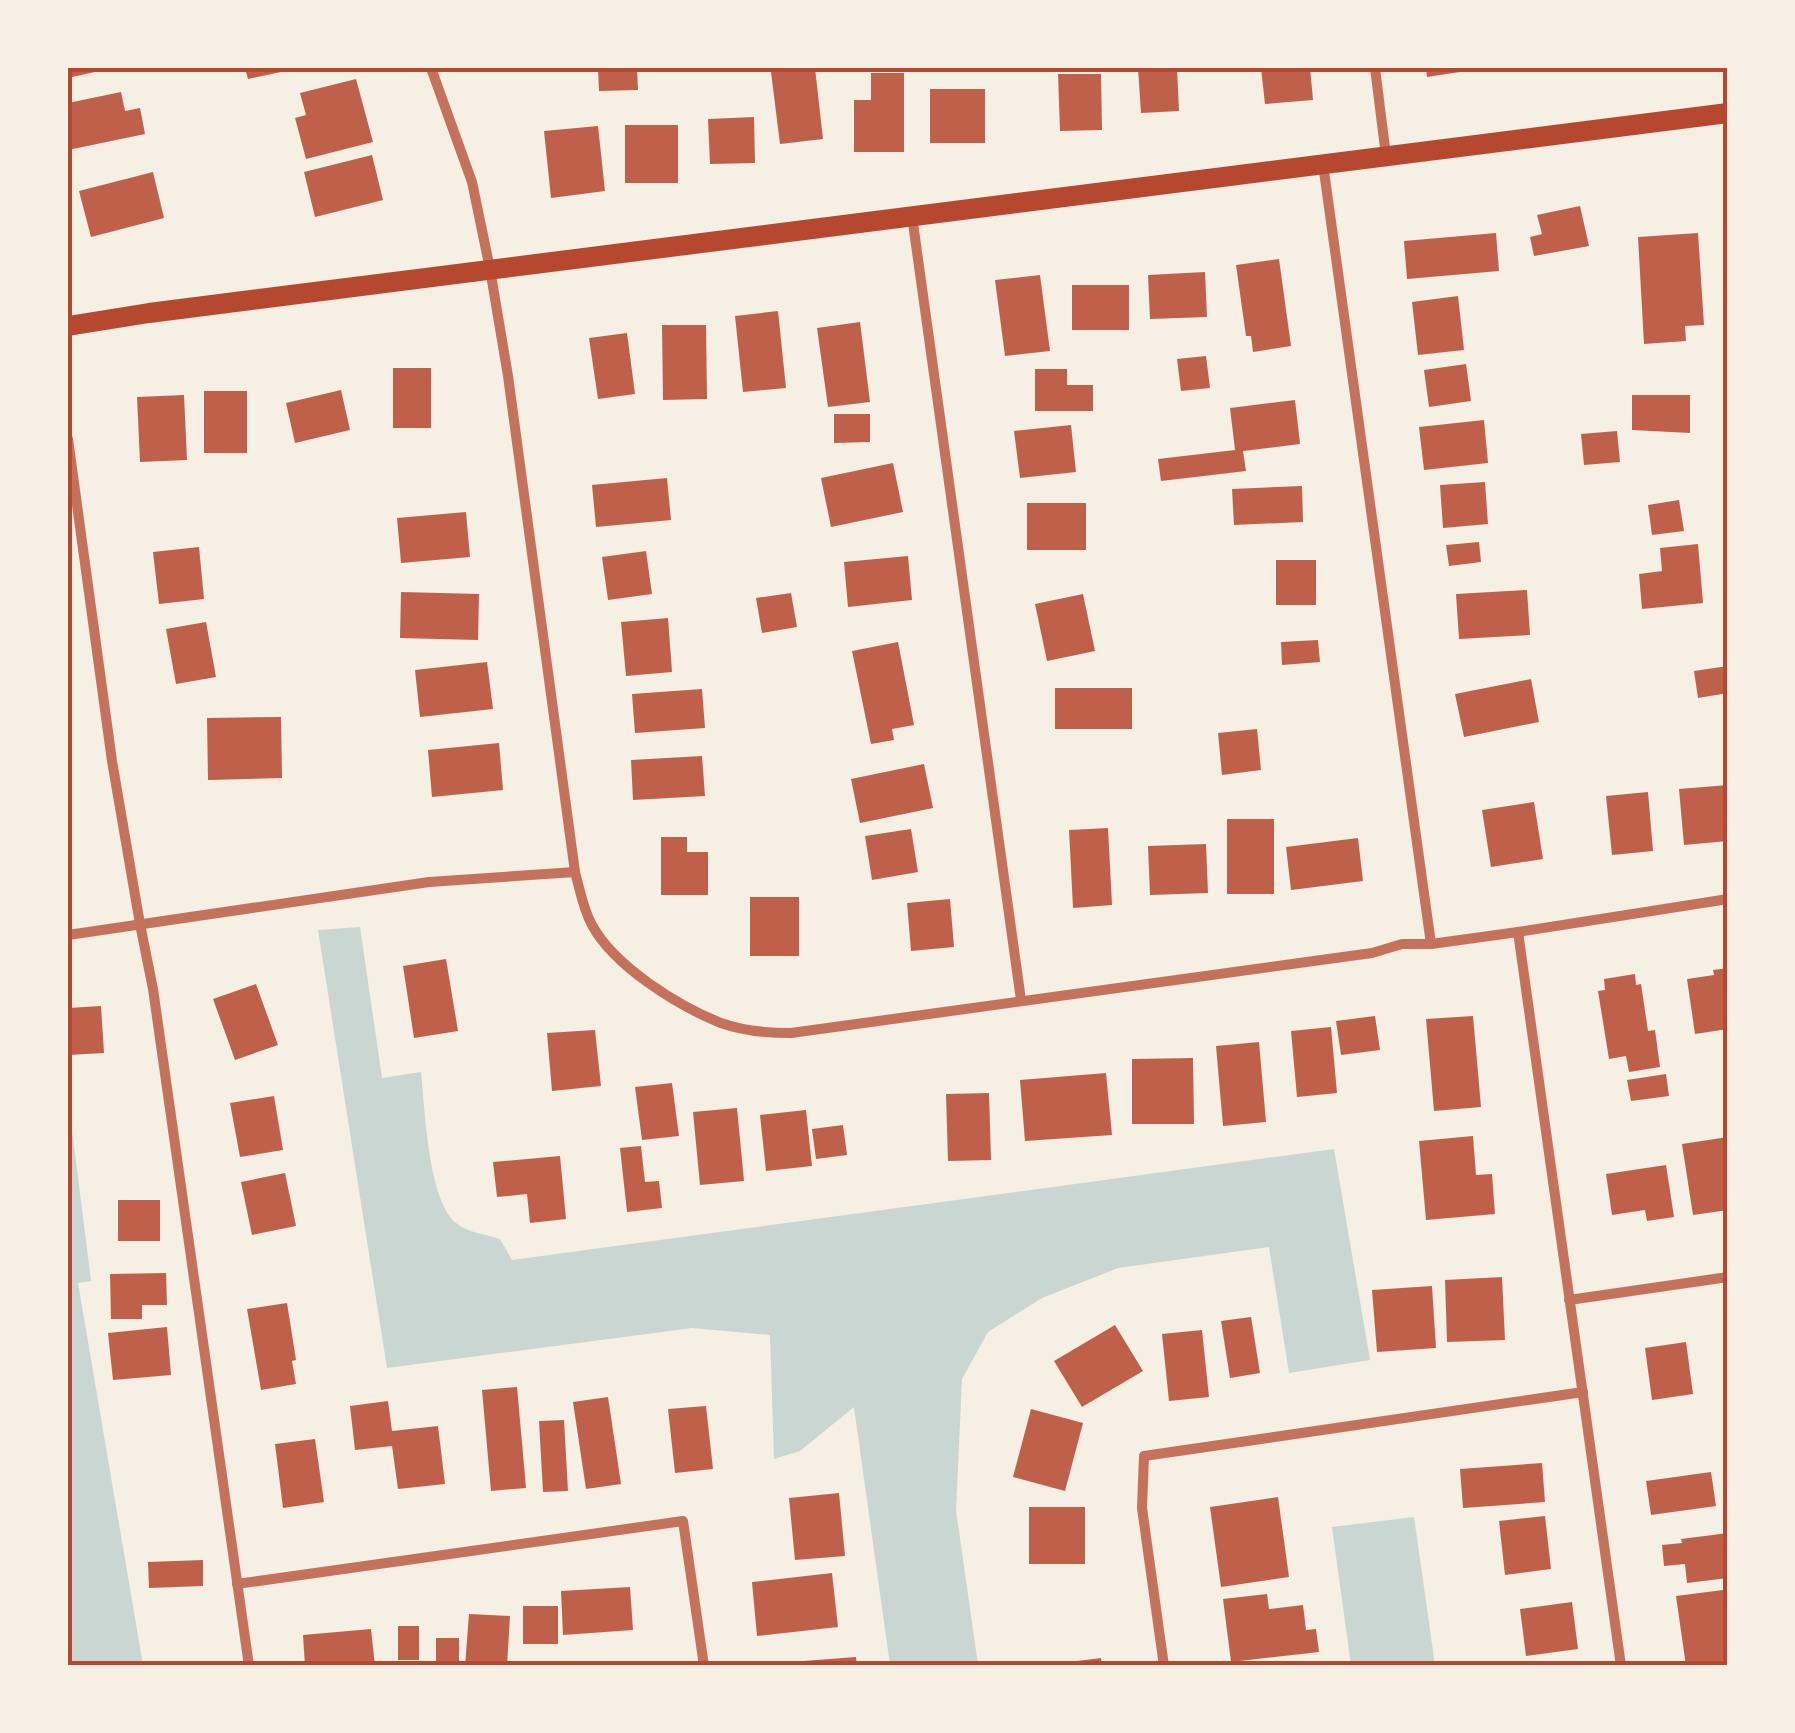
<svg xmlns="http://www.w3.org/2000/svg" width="1795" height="1733" font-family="Spectral,serif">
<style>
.water{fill:#c9d6d2}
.building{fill:#bf614a}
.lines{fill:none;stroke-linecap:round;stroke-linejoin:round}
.minor{stroke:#c5725c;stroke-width:10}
.secondary{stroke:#b5482f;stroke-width:20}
.neatline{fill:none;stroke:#b5482f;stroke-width:4}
</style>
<rect width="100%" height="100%" fill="#f6efe4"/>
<g class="water">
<path d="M 360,927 L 382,1078 L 421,1072 C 425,1109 428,1200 456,1223 C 466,1232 487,1235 500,1239 L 512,1260 L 1334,1149 L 1370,1360 L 1289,1373 L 1269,1247 L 1118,1268 L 1042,1298 L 988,1332 L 962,1379 L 956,1510 L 978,1665 L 890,1665 L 854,1407 L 800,1451 L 774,1459 L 770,1335 L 692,1328 L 387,1368 L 318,930 Z"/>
<polygon points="68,1098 91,1281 78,1283 143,1665 68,1665"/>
<polygon points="1414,1517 1435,1665 1351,1665 1332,1527"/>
</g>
<g class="building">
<polygon points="68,68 108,68 108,69 68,78"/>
<polygon points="245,68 294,68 295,69 248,79"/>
<polygon points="598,68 637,68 638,90 599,91"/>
<polygon points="815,68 823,139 780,144 771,72"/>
<polygon points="1138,68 1177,68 1179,111 1141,113"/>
<polygon points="1261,68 1310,68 1313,100 1265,104"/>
<polygon points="1426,68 1473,68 1473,70 1427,77"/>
<polygon points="871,73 904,73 904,152 854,152 854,100 871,100"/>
<polygon points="1058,74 1101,74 1102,130 1060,131"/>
<polygon points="356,79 373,142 306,159 295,118 306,115 300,93"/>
<rect x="930" y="89" width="55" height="54"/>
<polygon points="121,92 125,111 140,108 145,134 68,150 68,103"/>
<polygon points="754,117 755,163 710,164 708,119"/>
<rect x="625" y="125" width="53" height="58"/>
<polygon points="598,126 605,191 551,198 544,131"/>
<polygon points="372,155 383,200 315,217 304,172"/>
<polygon points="153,172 164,218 91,237 79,191"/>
<polygon points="1580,206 1589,246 1534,256 1530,237 1542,234 1537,215"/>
<polygon points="1496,233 1499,271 1407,279 1404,241"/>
<polygon points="1698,233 1704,325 1685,326 1686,341 1644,344 1638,237"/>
<polygon points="1279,259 1291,346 1253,352 1251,336 1246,336 1236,265"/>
<polygon points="1205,272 1207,317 1150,319 1148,275"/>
<polygon points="1040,275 1050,351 1005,356 995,280"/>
<rect x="1072" y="285" width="57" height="45"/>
<polygon points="1458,296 1464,350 1418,355 1412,302"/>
<polygon points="778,311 786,388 743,392 735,316"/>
<polygon points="860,322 870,402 828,407 817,328"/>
<polygon points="662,325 706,325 707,399 663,400"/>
<polygon points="627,333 635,394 598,399 589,338"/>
<polygon points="1206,356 1210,388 1181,391 1177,359"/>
<polygon points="1466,364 1471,401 1429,407 1424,370"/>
<rect x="393" y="368" width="38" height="60"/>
<polygon points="1035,369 1067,369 1067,385 1093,385 1093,411 1035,411"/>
<polygon points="341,390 350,430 295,443 286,403"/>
<rect x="204" y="391" width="43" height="62"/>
<polygon points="184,395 187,460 140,462 137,397"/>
<polygon points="1632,395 1690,395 1690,433 1632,430"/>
<polygon points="1295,400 1300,444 1243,451 1246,471 1161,481 1158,459 1235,450 1230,408"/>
<polygon points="834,414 870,414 870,442 834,443"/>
<polygon points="1484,420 1488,463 1424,470 1419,427"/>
<polygon points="1071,425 1076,472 1020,478 1014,431"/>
<polygon points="1617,431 1620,462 1584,465 1581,434"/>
<polygon points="893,463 903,512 831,527 821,478"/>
<polygon points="667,478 671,520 596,527 592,485"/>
<polygon points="1485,482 1488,524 1443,528 1440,485"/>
<polygon points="1302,486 1303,522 1234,525 1232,489"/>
<polygon points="1679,500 1684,531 1652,535 1648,505"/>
<rect x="1027" y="503" width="59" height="47"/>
<polygon points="466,512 470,557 401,563 397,518"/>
<polygon points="1479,542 1481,562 1449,566 1446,545"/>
<polygon points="1698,544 1703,603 1642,609 1639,574 1662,571 1660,548"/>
<polygon points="199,547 204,599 159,604 153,552"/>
<polygon points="646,551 652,594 608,600 602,557"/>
<polygon points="908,556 912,600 848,607 844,562"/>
<rect x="1276" y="560" width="40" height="45"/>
<polygon points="1527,590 1530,635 1459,639 1456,594"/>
<polygon points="401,592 479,594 478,640 400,638"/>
<polygon points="791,593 797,627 762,633 756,598"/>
<polygon points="1083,594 1095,651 1047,661 1035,604"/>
<polygon points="668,618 672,672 626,676 621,622"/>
<polygon points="206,622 216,677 176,684 166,629"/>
<polygon points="1318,640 1320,662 1282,665 1281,642"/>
<polygon points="898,642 914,725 892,729 894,740 871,744 852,651"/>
<polygon points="487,662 493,709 420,717 415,670"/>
<polygon points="1728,666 1728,693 1698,698 1694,671"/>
<polygon points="1531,679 1539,722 1464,737 1455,694"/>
<rect x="1055" y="688" width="77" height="41"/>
<polygon points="702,689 705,728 635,733 632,694"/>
<polygon points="281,717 282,778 208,780 207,718"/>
<polygon points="1257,729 1261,770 1222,775 1218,733"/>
<polygon points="499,743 503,790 432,797 428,750"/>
<polygon points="702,756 705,796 633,800 631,760"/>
<polygon points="924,764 933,808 860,823 851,779"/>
<polygon points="1728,785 1728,841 1684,845 1679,789"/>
<polygon points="1648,792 1653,851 1612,855 1606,796"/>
<polygon points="1534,802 1543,859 1491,867 1482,810"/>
<rect x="1227" y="819" width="47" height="75"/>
<polygon points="1108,828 1112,905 1073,908 1069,830"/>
<polygon points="911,829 918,872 872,880 865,836"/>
<polygon points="661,837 687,837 687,852 708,852 708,895 661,895"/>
<polygon points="1358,838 1363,881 1291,890 1286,847"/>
<polygon points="1206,844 1208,893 1150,895 1148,846"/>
<rect x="750" y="897" width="49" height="59"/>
<polygon points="950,899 954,947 911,951 907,903"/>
<polygon points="446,959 458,1031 414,1038 403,966"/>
<polygon points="1728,968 1728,1029 1695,1034 1687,979 1714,975 1713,970"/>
<polygon points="1635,974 1636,985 1641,984 1648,1031 1655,1030 1660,1067 1629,1072 1626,1056 1609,1059 1598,991 1605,990 1604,979"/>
<polygon points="256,984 278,1045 235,1060 213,999"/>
<polygon points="101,1006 104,1053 68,1055 68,1008"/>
<polygon points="1375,1016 1380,1050 1341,1055 1336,1021"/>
<polygon points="1473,1016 1481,1107 1434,1111 1426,1019"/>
<polygon points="1331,1027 1337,1093 1297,1097 1291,1031"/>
<polygon points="595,1030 601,1086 552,1091 547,1033"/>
<polygon points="1259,1042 1266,1122 1223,1126 1216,1046"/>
<polygon points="1193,1058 1194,1124 1132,1124 1132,1059"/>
<polygon points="1106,1073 1112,1135 1025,1141 1020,1080"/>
<polygon points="1666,1074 1669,1096 1631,1101 1627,1080"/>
<polygon points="672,1083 679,1136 642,1140 635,1087"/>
<polygon points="989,1093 991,1160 948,1161 946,1094"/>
<polygon points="274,1096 283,1150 240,1157 230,1103"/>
<polygon points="737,1108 744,1181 700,1185 693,1112"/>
<polygon points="806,1110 812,1166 766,1171 760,1115"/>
<polygon points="843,1125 847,1155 816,1159 812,1129"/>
<polygon points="1473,1136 1476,1175 1492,1174 1495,1214 1426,1220 1419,1141"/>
<polygon points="1728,1137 1728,1210 1693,1215 1682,1144"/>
<polygon points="641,1146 645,1182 659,1181 662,1208 627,1212 620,1148"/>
<polygon points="560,1156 566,1219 530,1223 527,1194 497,1197 493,1162"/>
<polygon points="1666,1165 1674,1217 1647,1221 1645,1210 1612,1215 1606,1174"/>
<polygon points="285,1173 296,1226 252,1235 241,1182"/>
<rect x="118" y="1200" width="42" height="41"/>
<polygon points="166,1273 167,1305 142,1305 142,1319 111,1319 110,1274"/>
<polygon points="1502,1277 1505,1340 1447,1342 1445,1280"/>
<polygon points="1432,1286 1436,1348 1377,1352 1372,1290"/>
<polygon points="287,1303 296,1360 292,1361 296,1384 261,1390 247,1309"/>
<polygon points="1251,1317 1260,1373 1230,1378 1221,1321"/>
<polygon points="1115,1325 1143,1371 1082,1407 1054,1361"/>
<polygon points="167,1327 171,1375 113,1380 108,1333"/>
<polygon points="1202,1330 1209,1397 1169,1401 1162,1334"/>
<polygon points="1686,1342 1693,1394 1652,1400 1645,1348"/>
<polygon points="517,1387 526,1488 491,1491 482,1390"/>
<polygon points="608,1397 621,1484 586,1489 573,1402"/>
<polygon points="388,1401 392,1431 438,1426 445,1484 398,1489 392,1446 355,1450 350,1406"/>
<polygon points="706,1406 713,1469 675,1473 668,1409"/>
<polygon points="1031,1409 1083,1423 1065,1491 1013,1477"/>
<polygon points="564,1420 568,1491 543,1492 539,1421"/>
<polygon points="315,1439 324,1502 283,1508 275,1444"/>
<polygon points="1542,1463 1545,1502 1463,1508 1460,1469"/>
<polygon points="1711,1472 1716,1506 1651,1515 1646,1481"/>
<polygon points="839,1493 845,1556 795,1560 789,1498"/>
<polygon points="1278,1497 1289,1577 1221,1587 1210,1507"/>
<rect x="1029" y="1507" width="56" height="57"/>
<polygon points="1545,1516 1551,1569 1505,1575 1499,1521"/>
<polygon points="1728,1533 1728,1578 1687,1583 1685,1564 1664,1566 1662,1545 1682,1543 1681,1539"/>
<polygon points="203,1560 203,1586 149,1588 148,1562"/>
<polygon points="832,1573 838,1627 757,1636 752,1582"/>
<polygon points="630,1587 633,1630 563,1635 561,1591"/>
<polygon points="1723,1590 1728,1625 1728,1660 1686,1666 1676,1596"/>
<polygon points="1267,1594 1269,1609 1303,1605 1306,1630 1316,1629 1319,1652 1231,1662 1223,1599"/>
<polygon points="1572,1602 1578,1649 1526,1656 1520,1609"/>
<rect x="523" y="1606" width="35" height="38"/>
<polygon points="469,1614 510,1616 507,1666 465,1666"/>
<rect x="398" y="1626" width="21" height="34"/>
<polygon points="371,1629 375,1666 305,1666 303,1635"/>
<rect x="436" y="1638" width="23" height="28"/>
<polygon points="856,1657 857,1666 777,1666 777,1663"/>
<polygon points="1101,1658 1102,1666 1061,1666 1061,1663"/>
</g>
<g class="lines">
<g class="minor">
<path d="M 431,68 L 472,182 L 490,269 L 508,376 L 575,872 C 580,890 583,909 592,925 C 614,966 678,1006 721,1023 C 743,1031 768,1033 791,1033 L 1372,953 L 1402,944 L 1431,944 L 1518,932 L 1728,899"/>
<polyline points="1375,68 1386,156"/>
<polyline points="1323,164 1431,944"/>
<polyline points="912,216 1021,1000"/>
<polyline points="68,439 112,761 140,924 153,989 249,1666"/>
<polyline points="1518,932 1621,1666"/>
<polyline points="68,935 429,882 575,872"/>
<polyline points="1569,1300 1728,1277"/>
<polyline points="237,1584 683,1521 704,1666"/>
<polyline points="1164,1666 1142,1508 1144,1456 1583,1392"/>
</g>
<polyline class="secondary" points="68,326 149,313 1728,113"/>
</g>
<rect width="1795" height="1733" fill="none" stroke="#f6efe4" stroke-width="140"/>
<rect x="70" y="70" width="1655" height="1593" class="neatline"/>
</svg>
